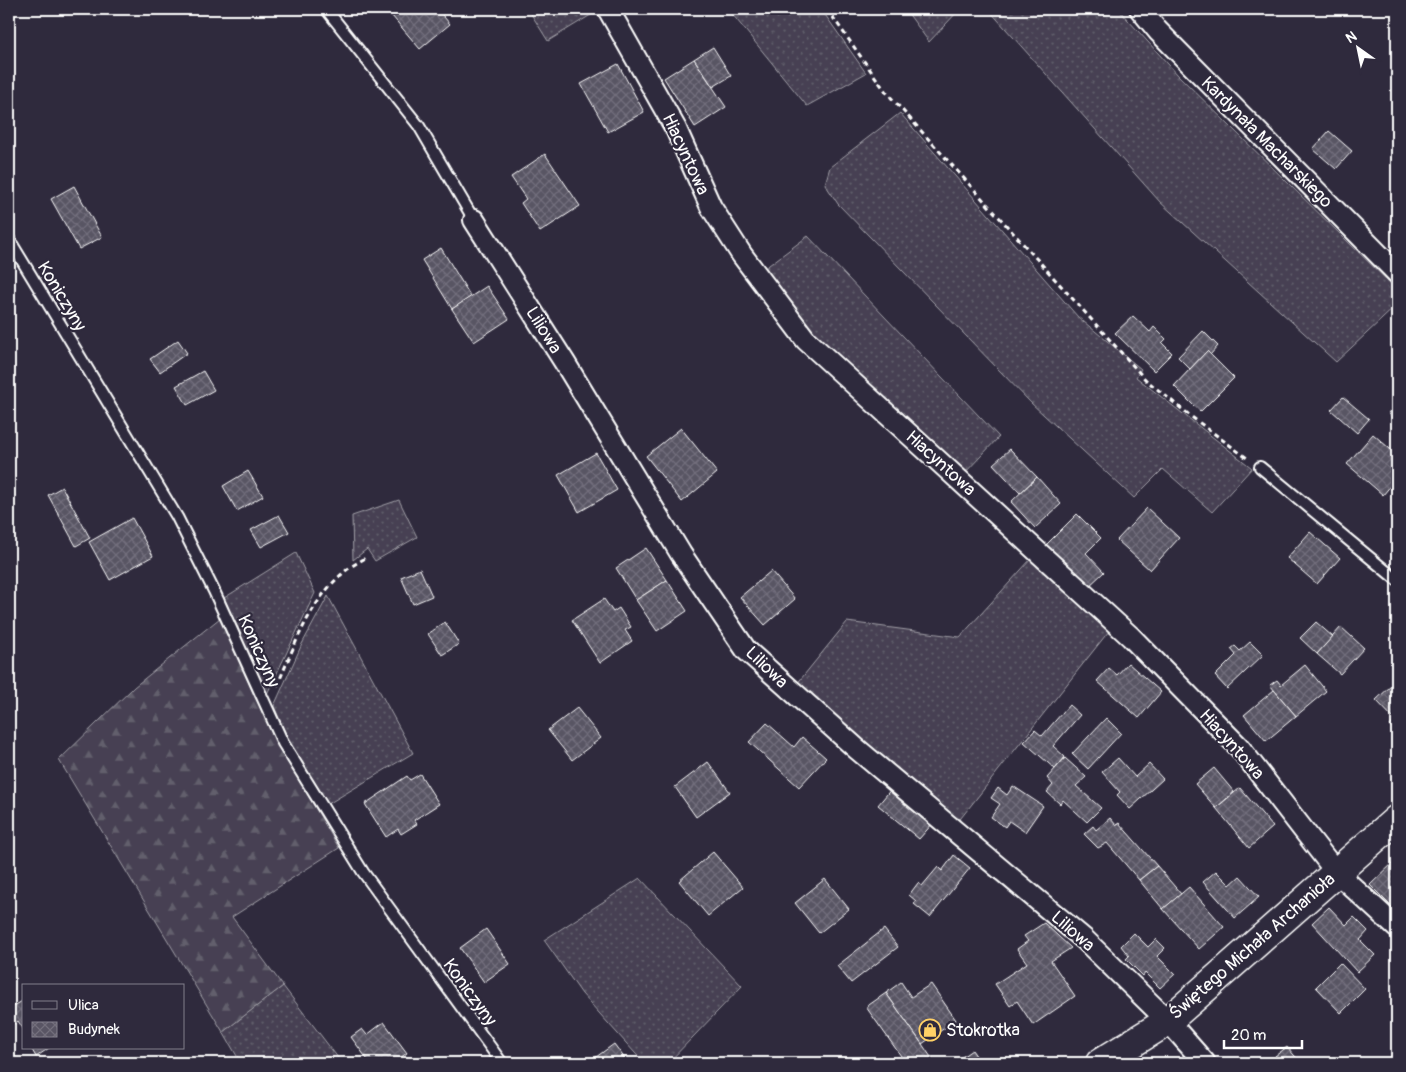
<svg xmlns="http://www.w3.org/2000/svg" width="1406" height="1072" font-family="Pangolin,sans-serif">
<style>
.grass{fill:url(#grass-dots);stroke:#a2a0a8}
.forest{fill:url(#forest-firs);stroke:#a2a0a8}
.building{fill:url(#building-cross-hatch);stroke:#fff}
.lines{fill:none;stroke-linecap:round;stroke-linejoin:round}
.lane-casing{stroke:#fff;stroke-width:14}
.street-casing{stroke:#fff;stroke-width:24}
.secondary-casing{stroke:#fff;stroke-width:31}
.path{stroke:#fff;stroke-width:3;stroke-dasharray:5 4;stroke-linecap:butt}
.lane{stroke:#2f2a3d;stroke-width:10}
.street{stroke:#2f2a3d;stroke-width:20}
.secondary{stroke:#2f2a3d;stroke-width:28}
.labels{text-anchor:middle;stroke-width:4.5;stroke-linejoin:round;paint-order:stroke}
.street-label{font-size:18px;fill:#fff;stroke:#2f2a3d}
.poi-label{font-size:18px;fill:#fff;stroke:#2f2a3d;text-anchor:start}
</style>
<defs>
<pattern id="grass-dots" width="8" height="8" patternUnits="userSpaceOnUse" patternTransform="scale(1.25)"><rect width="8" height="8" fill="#464152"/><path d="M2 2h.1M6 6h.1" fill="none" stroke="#625e6c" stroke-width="1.8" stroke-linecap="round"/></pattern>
<pattern id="forest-firs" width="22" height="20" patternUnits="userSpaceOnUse" patternTransform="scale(1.25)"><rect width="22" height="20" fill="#464152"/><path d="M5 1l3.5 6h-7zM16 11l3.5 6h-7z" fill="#625e6c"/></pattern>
<pattern id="building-cross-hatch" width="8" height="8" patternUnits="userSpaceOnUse" patternTransform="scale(1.25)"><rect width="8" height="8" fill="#595564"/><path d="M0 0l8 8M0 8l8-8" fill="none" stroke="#726e7b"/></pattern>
</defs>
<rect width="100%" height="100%" fill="#2f2a3d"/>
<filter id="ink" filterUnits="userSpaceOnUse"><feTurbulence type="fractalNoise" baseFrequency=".02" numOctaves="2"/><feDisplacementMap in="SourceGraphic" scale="10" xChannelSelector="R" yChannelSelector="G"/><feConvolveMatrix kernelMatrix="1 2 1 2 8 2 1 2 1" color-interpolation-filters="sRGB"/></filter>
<g filter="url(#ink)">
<g class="grass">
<polygon points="528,9 598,9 599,10 548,41"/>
<polygon points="728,9 821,9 866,73 807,106"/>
<polygon points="905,9 960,9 929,42"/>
<polygon points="990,9 1118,9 1178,75 1397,290 1397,305 1336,362 1160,202 989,10"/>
<polygon points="900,113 1078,317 1141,369 1136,377 1252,468 1212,512 1163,469 1134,498 1031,403 838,204 825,184 830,167"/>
<polygon points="808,236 999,437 963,475 809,336 761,271"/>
<polygon points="399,500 417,537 375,561 367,549 353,560 352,516"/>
<polygon points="296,553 315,593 267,694 224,598"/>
<polygon points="1031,559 1109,631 957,823 796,685 847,622 960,637"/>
<polygon points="328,596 413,753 328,804 289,742 274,706 302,644"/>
<polygon points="640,878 742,986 668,1063 644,1063 582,994 544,940"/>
<polygon points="283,986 342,1063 241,1063 223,1032"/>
</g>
<polygon class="forest" points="220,618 254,695 284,755 339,848 232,917 283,986 223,1032 59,760 134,687"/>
<g class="building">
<polygon points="386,9 437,9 450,24 420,49"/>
<polygon points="713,47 731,76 713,87 694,59"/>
<polygon points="694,59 726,107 695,127 664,78"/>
<polygon points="618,64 644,112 608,132 581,84"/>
<polygon points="1329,131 1352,151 1336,169 1313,149"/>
<polygon points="545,154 580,206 540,232 521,203 526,199 511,177"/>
<polygon points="74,186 102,237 79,249 51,199"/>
<polygon points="441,248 471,297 452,309 422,260"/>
<polygon points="487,286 509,319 474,342 452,309"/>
<polygon points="1133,316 1150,332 1154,327 1166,339 1162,343 1172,353 1154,371 1115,333"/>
<polygon points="1203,331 1218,346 1210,355 1207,351 1190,369 1178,357"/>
<polygon points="178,340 187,353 160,372 150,359"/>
<polygon points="1207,351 1234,378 1200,412 1174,386"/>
<polygon points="203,371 214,390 187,405 176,386"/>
<polygon points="1343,397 1369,419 1357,433 1331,410"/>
<polygon points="1397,403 1397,421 1388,413"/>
<polygon points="681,428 717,473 682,502 646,456"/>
<polygon points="1373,434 1397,455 1397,478 1383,495 1347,464"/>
<polygon points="1010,449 1037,477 1020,493 993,464"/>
<polygon points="596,453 617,490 579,512 558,475"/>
<polygon points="248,471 263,496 237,511 223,486"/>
<polygon points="1037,477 1061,504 1035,528 1011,502"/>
<polygon points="62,487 90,538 76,546 48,495"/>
<polygon points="1147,508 1179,538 1150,570 1117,540"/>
<polygon points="1077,514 1101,538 1086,553 1104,572 1086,589 1044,547"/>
<polygon points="279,515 289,532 261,547 251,530"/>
<polygon points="132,518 153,556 110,580 89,542"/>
<polygon points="1310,532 1340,558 1317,584 1287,558"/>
<polygon points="646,548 667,580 636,600 616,568"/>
<polygon points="420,569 432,596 413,604 401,577"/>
<polygon points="771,571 795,599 765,625 740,597"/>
<polygon points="667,580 687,611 657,631 636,600"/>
<polygon points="604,599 613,612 619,608 631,627 625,630 632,641 600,663 572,620"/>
<polygon points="445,622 459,644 442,655 428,634"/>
<polygon points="1316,622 1333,637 1317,654 1300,638"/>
<polygon points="1341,627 1364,648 1340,674 1317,654"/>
<polygon points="1250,642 1263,655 1227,689 1215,676 1236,655 1231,649 1235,646 1240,651"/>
<polygon points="1128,663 1161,692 1139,718 1097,681 1109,668 1117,675"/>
<polygon points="1305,665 1326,691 1296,716 1270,685 1277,680 1281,685"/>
<polygon points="1392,685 1397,689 1397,733 1390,726 1395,720 1376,700"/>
<polygon points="1274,690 1296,716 1266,741 1244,715"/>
<polygon points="1069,705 1080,715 1053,746 1065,757 1055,769 1024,742 1035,730 1042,736"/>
<polygon points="577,708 601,738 572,760 548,730"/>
<polygon points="1106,718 1121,733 1088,769 1072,754"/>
<polygon points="767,723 794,747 802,737 826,758 799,787 749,742"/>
<polygon points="1065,758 1086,777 1076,786 1101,808 1087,822 1063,800 1060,804 1047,792 1053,785 1047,778"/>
<polygon points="1118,758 1135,777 1149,764 1163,779 1130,809 1117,795 1120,792 1102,772"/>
<polygon points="708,762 730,792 696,817 675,787"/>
<polygon points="1214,768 1234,792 1216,808 1195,784"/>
<polygon points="420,774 439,804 414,820 417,824 401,834 398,829 386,837 365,804 407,776 410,780"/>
<polygon points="1013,786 1043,806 1025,832 1009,821 1005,827 991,817 1000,804 991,798 998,788 1007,795"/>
<polygon points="892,788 933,823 919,839 878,805"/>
<polygon points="1240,788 1273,827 1249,848 1216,808"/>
<polygon points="1110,818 1116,825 1119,823 1157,866 1139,880 1107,843 1098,848 1084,834 1093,826 1096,830"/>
<polygon points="713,852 743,887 708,916 679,881"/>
<polygon points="954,855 970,868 930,917 914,904 916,901 909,895 918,883 922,886 938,867 942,871"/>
<polygon points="1395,861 1397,863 1397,906 1394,909 1370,885"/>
<polygon points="1157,866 1181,894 1163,909 1139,880"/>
<polygon points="1216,871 1230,885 1240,876 1259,897 1235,918 1203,882"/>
<polygon points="825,879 849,909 819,933 795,903"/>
<polygon points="1189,887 1224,927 1199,949 1163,909"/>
<polygon points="1329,907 1346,925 1354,917 1368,931 1360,940 1375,955 1357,972 1312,923"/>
<polygon points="1044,923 1071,948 1051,961 1075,996 1033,1025 1017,1001 1010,1006 995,984 1027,963 1017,949 1028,941 1024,936"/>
<polygon points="486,929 510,964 484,982 460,948"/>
<polygon points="884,929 898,947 851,983 837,966"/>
<polygon points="1134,933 1148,947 1156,939 1165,948 1157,956 1175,974 1160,988 1145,973 1143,976 1126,959 1129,956 1121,946"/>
<polygon points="1340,963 1365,989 1341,1013 1316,987"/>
<polygon points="901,982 911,997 931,984 956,1020 922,1044 886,993"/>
<polygon points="886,993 922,1044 935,1063 906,1063 866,1007"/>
<polygon points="24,1000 24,1030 18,1021 10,1027 9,1009"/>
<polygon points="384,1022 407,1053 393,1063 370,1063 351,1037 362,1029 367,1035"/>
<polygon points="614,1044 628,1063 594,1063 592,1060"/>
<polygon points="1287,1047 1301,1063 1281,1063 1275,1056"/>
<polygon points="31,1048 49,1048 36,1057"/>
<polygon points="972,1050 981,1063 953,1063"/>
</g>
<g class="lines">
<g class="lane-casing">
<g id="lane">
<polyline points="326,9 419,126 474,220"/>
<polyline points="9,239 177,517 214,591 283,743 363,872 502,1063"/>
<polyline points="1260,467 1397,580"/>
</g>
</g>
<g class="street-casing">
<g id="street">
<polyline points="608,9 676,129 711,207 742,255 806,340 1131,637 1239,747 1336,872 1397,928"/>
<polyline points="1140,9 1158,31 1397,273"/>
<polyline points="474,220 565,363 681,554 746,650 857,749 1084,939 1168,1021 1205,1063"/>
</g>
</g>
<g class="secondary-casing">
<polyline id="secondary" points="1100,1063 1168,1021 1397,819"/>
</g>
<g class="path">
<polyline points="827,9 886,92 1146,380 1193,418 1247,458"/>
<path d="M 277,686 C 294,647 309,603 342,574 C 349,567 359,562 367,557"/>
</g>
<use href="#lane" class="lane"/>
<use href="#street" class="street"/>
<use href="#secondary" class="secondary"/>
</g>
</g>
<defs>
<g id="shop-ring" transform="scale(1.125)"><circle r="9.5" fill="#2f2a3d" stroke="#ffd166" stroke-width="1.5"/><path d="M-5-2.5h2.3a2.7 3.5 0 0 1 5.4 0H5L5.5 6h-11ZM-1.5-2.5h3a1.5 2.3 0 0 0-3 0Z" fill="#ffd166"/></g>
</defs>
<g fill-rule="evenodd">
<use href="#shop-ring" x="930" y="1030"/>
</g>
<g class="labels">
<g class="street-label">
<text transform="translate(1267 142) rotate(45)" y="6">Kardynała Macharskiego</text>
<text transform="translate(686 154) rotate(65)" y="6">Hiacyntowa</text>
<text transform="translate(62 296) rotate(59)" y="6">Koniczyny</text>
<text transform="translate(544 330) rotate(58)" y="6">Liliowa</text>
<text transform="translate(941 463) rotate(42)" y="6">Hiacyntowa</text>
<text transform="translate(259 651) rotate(66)" y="6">Koniczyny</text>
<text transform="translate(767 667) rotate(44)" y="6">Liliowa</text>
<text transform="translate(1232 744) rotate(48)" y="6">Hiacyntowa</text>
<text transform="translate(1073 931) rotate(41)" y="6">Liliowa</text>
<text transform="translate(1252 946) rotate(-41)" y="6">Świętego Michała Archanioła</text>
<text transform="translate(470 992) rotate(54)" y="6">Koniczyny</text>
</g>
<g class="poi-label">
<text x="946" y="1036">Stokrotka</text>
</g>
</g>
<rect width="1406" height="1072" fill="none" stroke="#2f2a3d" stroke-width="30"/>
<rect x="15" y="15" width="1376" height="1042" fill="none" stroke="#fff" stroke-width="2" filter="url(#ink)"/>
<rect x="22" y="984" width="162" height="65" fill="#2f2a3d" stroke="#827f8b"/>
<rect x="32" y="1001" width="25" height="8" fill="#2f2a3d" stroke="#827f8b"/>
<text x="68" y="1010" font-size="15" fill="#ffffff">Ulica</text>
<rect x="32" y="1022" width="25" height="15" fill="url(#building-cross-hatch)" stroke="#827f8b"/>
<text x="68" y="1034" font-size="15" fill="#ffffff">Budynek</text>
<g transform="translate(1358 48) rotate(327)" stroke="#2f2a3d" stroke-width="4" paint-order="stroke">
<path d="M0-4L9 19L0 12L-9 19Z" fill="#ffffff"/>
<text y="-8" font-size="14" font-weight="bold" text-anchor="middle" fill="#ffffff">N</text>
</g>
<path d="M1224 1040v8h78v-8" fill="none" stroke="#ffffff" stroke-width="2.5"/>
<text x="1231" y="1040" font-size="15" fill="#ffffff" stroke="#2f2a3d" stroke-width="4" paint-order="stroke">20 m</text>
</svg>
